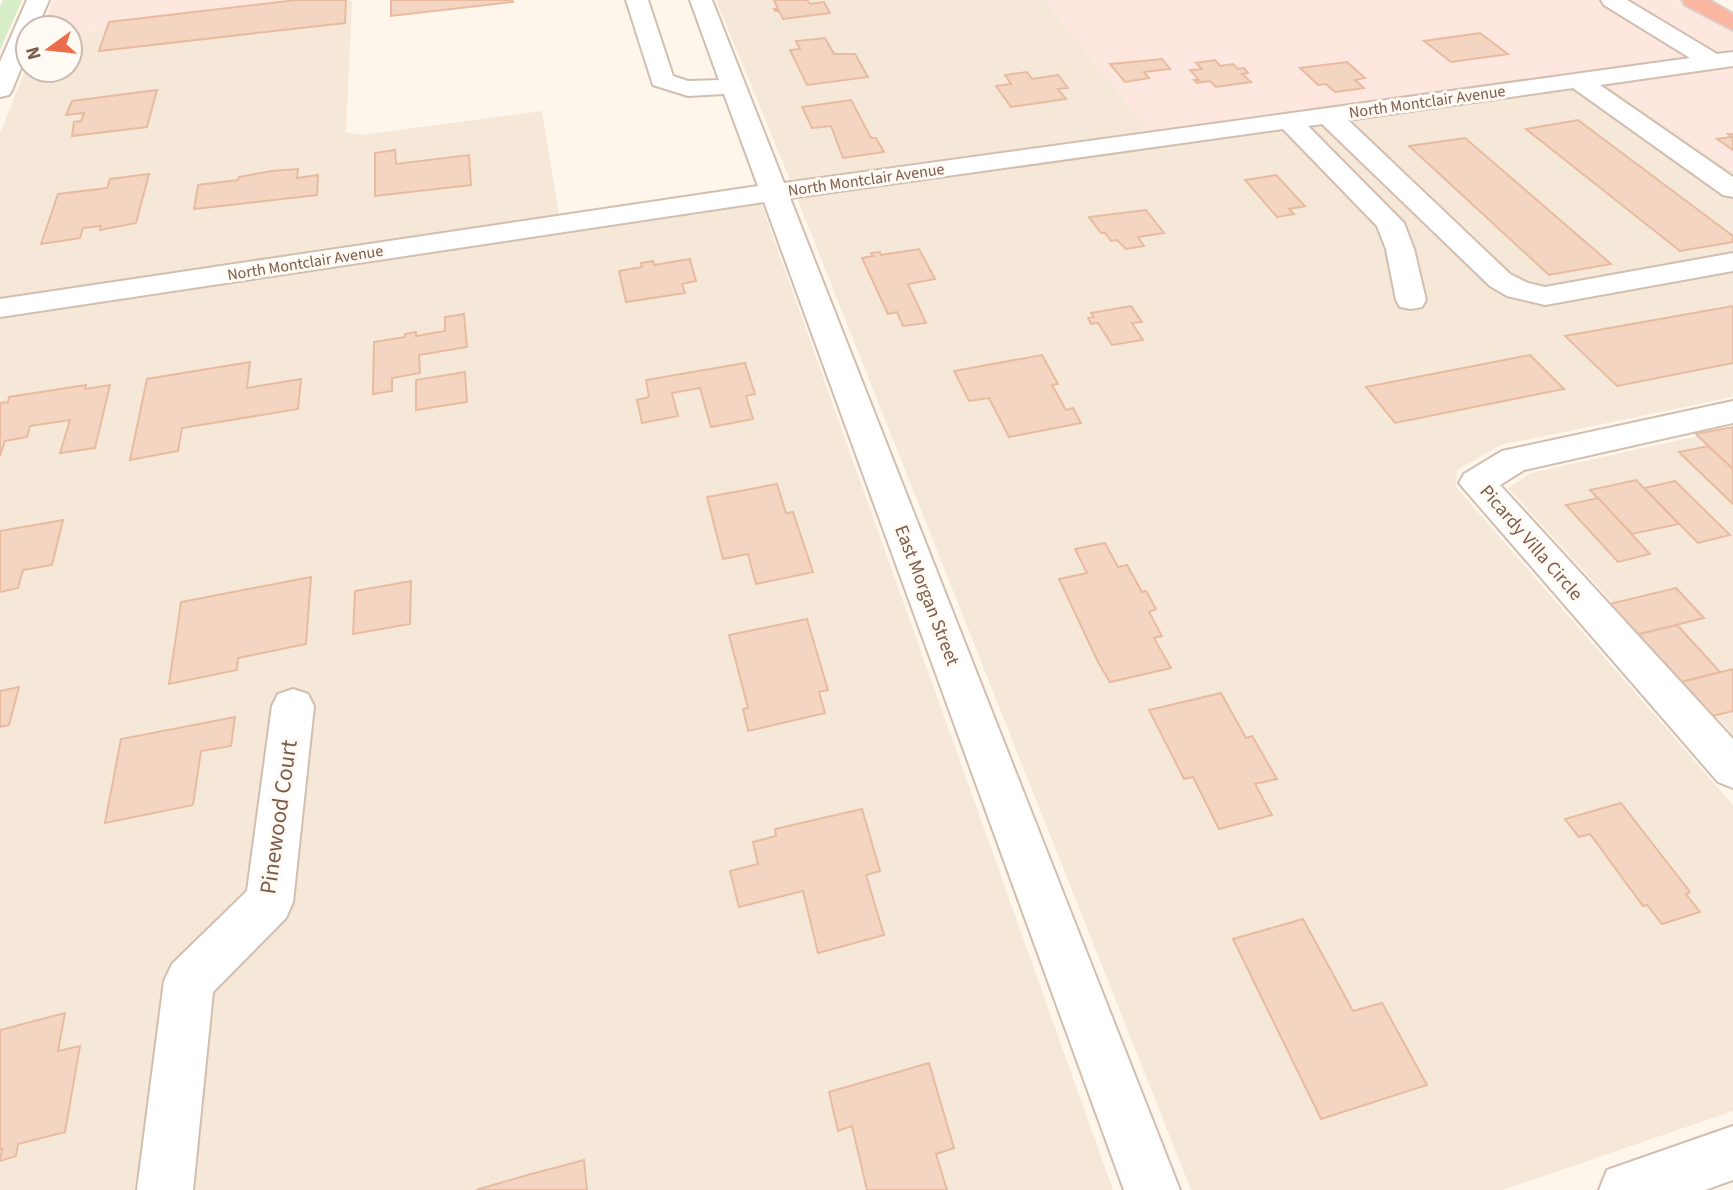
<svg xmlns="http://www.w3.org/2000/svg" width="1733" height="1190" font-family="'Source Sans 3',sans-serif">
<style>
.residential{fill:#f6e8d9}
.commercial{fill:#fee7df}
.green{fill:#d7edc8}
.building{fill:#f4d5c1;stroke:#e8bba1;stroke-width:2}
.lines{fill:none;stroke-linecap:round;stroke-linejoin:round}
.minor-casing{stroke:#d2beaf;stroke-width:4}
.highway-casing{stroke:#dad1cd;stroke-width:4}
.minor{fill:#fff;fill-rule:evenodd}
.highway{fill:#fab6a0;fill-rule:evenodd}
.labels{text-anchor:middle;stroke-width:6;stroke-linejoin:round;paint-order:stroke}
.far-street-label{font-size:16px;fill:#7b5c4b;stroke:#fffaf3}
.street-label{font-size:19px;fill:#7b5c4b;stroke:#fffaf3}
.near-street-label{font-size:23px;fill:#7b5c4b;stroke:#fffaf3}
</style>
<rect width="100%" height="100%" fill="#fef6eb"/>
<g class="residential">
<polygon points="716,0 1044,0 1149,131 790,180"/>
<polygon points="352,1 346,132 361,135 542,111 559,215 0,298 0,133 28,63 28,70 70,70 70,34"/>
<polygon points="1606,84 1733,171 1733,397 1501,445 1457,470 1456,487 1733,805 1733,1111 1503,1190 1191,1190 797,198"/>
<polygon points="761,203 1113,1190 0,1190 0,319"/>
<polygon points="1733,428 1733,735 1508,488 1531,473"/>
</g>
<g class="commercial">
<polygon points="53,0 352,0 70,34 70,28 42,28"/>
<polygon points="1044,0 1678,0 1733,32 1733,51 1149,131"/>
<polygon points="1733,67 1733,171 1606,84"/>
</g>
<polygon class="green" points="3,0 22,0 0,50 0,6"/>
<g class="building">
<polygon points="297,0 346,0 345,23 99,51 109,22"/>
<polygon points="391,0 512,0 513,2 391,16"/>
<polygon points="774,0 807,0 810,4 824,2 830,13 783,19 779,11 775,11 774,9 778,9"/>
<polygon points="1480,33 1508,54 1451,62 1424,41"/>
<polygon points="825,38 834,54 855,54 868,77 807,85 790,50 800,49 796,41"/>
<polygon points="1162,59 1170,69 1144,72 1149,78 1125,82 1110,64"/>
<polygon points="1215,60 1220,66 1233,64 1238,69 1244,68 1248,73 1242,74 1251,82 1216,87 1210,81 1197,83 1194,80 1199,80 1190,70 1202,69 1196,63"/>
<polygon points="1347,62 1365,78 1355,80 1364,88 1335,92 1326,84 1318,85 1300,68"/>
<polygon points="1027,72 1032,79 1058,75 1068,88 1058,89 1066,99 1011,107 996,86 1011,84 1005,75"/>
<polygon points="157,90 147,127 72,136 74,122 81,121 84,113 66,115 72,101"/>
<polygon points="851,100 871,138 876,138 884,152 843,158 831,126 812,128 802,107"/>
<polygon points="1578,120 1733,236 1733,242 1680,251 1526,129"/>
<polygon points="1728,134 1733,134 1733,150 1717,139 1731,137"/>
<polygon points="1465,138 1611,264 1549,275 1409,146"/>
<polygon points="395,150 396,164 469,155 471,185 375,196 375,153"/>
<polygon points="298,169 297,178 318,175 317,195 194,209 198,185 238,180 239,177 271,171"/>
<polygon points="149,174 136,223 100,230 101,226 83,228 80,238 41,244 58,194 107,188 110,179"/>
<polygon points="1276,175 1305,206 1289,209 1294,214 1277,217 1245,180"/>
<polygon points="1146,210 1164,233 1138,237 1144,246 1126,249 1117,240 1111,241 1105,233 1101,233 1089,217"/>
<polygon points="919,249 935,279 908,284 926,323 903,326 897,312 888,314 862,258 873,256 871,253 880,252 881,255"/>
<polygon points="690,259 696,281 682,284 685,293 626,302 619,271 642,267 641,263 653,261 654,265"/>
<polygon points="1131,306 1142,322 1132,323 1143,340 1112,345 1098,323 1091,324 1088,318 1094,317 1091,313"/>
<polygon points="1733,306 1733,363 1617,386 1565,336"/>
<polygon points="464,314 467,347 419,355 420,373 392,378 392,391 373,394 374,342 405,337 405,334 416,332 416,336 445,331 445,317"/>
<polygon points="1042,355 1058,384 1052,385 1066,410 1073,408 1081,423 1009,437 989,398 969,401 954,371"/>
<polygon points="1530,355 1564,389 1395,423 1366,387"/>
<polygon points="250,362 247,388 301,379 298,409 182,428 178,451 130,460 147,379"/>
<polygon points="745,363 755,394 746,396 753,419 711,427 700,388 672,393 678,416 642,423 637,400 649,397 646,380"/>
<polygon points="465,372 467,402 416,410 416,380"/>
<polygon points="86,385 85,389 110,385 95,448 60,453 70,420 30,426 27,437 5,441 0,456 0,403 8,402 9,397"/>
<polygon points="1733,427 1733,469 1696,434"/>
<polygon points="1708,446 1733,469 1733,504 1679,452"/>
<polygon points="1636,480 1679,524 1632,534 1590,490"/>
<polygon points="1675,481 1730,535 1698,543 1644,488"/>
<polygon points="777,484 786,513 793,512 813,572 756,584 748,554 723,559 707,497"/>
<polygon points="1598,498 1650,554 1618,562 1566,505"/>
<polygon points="63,520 52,565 23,570 18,588 0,592 0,531"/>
<polygon points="1105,543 1118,567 1127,565 1142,592 1146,591 1156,609 1149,612 1162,636 1154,638 1171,668 1110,682 1098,662 1059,579 1087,573 1075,549"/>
<polygon points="311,577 306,644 238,658 237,670 169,684 181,602"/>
<polygon points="411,581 410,624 353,634 355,591"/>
<polygon points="1676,588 1704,618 1632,636 1605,605"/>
<polygon points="807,619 828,690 819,692 825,713 748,731 743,709 748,708 729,635"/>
<polygon points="1677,625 1720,672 1660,687 1619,639"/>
<polygon points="1733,669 1733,711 1704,718 1674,684"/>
<polygon points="19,687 9,725 0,727 0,691"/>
<polygon points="1221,693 1246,738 1252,736 1277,779 1255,784 1272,815 1219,829 1193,777 1184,779 1149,710"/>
<polygon points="235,717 231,746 201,751 193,805 105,823 121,739"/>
<polygon points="1621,803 1690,892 1686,894 1700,912 1662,924 1647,905 1643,906 1590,834 1579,837 1565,819"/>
<polygon points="862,809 880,871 866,875 884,935 818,953 803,891 739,907 730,871 758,864 753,842 776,836 775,829"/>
<polygon points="1303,919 1353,1011 1382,1003 1427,1085 1321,1119 1233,939"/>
<polygon points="65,1013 58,1051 80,1046 65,1132 18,1144 16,1156 0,1161 2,1149 0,1149 0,1030"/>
<polygon points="929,1063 954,1148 936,1154 947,1190 867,1190 852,1126 838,1131 829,1092"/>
<polygon points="584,1160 587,1190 476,1190 524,1176"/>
</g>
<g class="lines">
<g class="minor-casing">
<g id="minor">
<polygon points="27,0 49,0 37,28 28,28 28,51 12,90 9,95 0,97 0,62"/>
<polygon points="626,0 648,0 673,76 688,81 719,80 690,0 712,0 784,183 1690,58 1604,5 1601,0 1627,0 1717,54 1733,52 1733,66 1600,85 1733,177 1733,197 1723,195 1573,88 1348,120 1510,274 1528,283 1545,287 1733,253 1733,271 1545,305 1507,296 1490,286 1322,124 1308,126 1404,223 1414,249 1426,300 1422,307 1411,309 1400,307 1396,300 1386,249 1377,226 1283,129 790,198 1180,1190 1124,1190 764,202 0,317 0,299 758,186 724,94 688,96 653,85"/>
<polygon points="1733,401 1733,423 1524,470 1500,485 1733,739 1733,788 1718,782 1459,483 1464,474 1502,451"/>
<polygon points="293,689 308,694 314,706 293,902 286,918 213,992 193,1190 137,1190 164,981 172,964 247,891 272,706 278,694"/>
<polygon points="1733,1126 1733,1180 1705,1190 1599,1190 1607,1170"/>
</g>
</g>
<g class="highway-casing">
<polygon id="highway" points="1682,0 1709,0 1733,14 1733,30 1685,5"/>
</g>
<use href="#minor" class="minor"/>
<use href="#highway" class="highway"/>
</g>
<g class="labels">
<g class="far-street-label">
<text transform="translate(1427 101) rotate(-8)" y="6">North Montclair Avenue</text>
<text transform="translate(866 179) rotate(-8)" y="6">North Montclair Avenue</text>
<text transform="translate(305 262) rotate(-9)" y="6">North Montclair Avenue</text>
</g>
<g class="street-label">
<text transform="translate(1532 542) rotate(49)" y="7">Picardy Villa Circle</text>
<text transform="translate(928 595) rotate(69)" y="7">East Morgan Street</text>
</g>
<g class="near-street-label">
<text transform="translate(278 817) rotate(-82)" y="8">Pinewood Court</text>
</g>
</g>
<g transform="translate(49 49) rotate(255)"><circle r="33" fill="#fffaf3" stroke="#cabbb0" stroke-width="2"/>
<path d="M0-5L12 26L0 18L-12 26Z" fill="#ec6d4c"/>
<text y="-10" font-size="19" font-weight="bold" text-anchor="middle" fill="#7b5c4b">N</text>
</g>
</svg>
